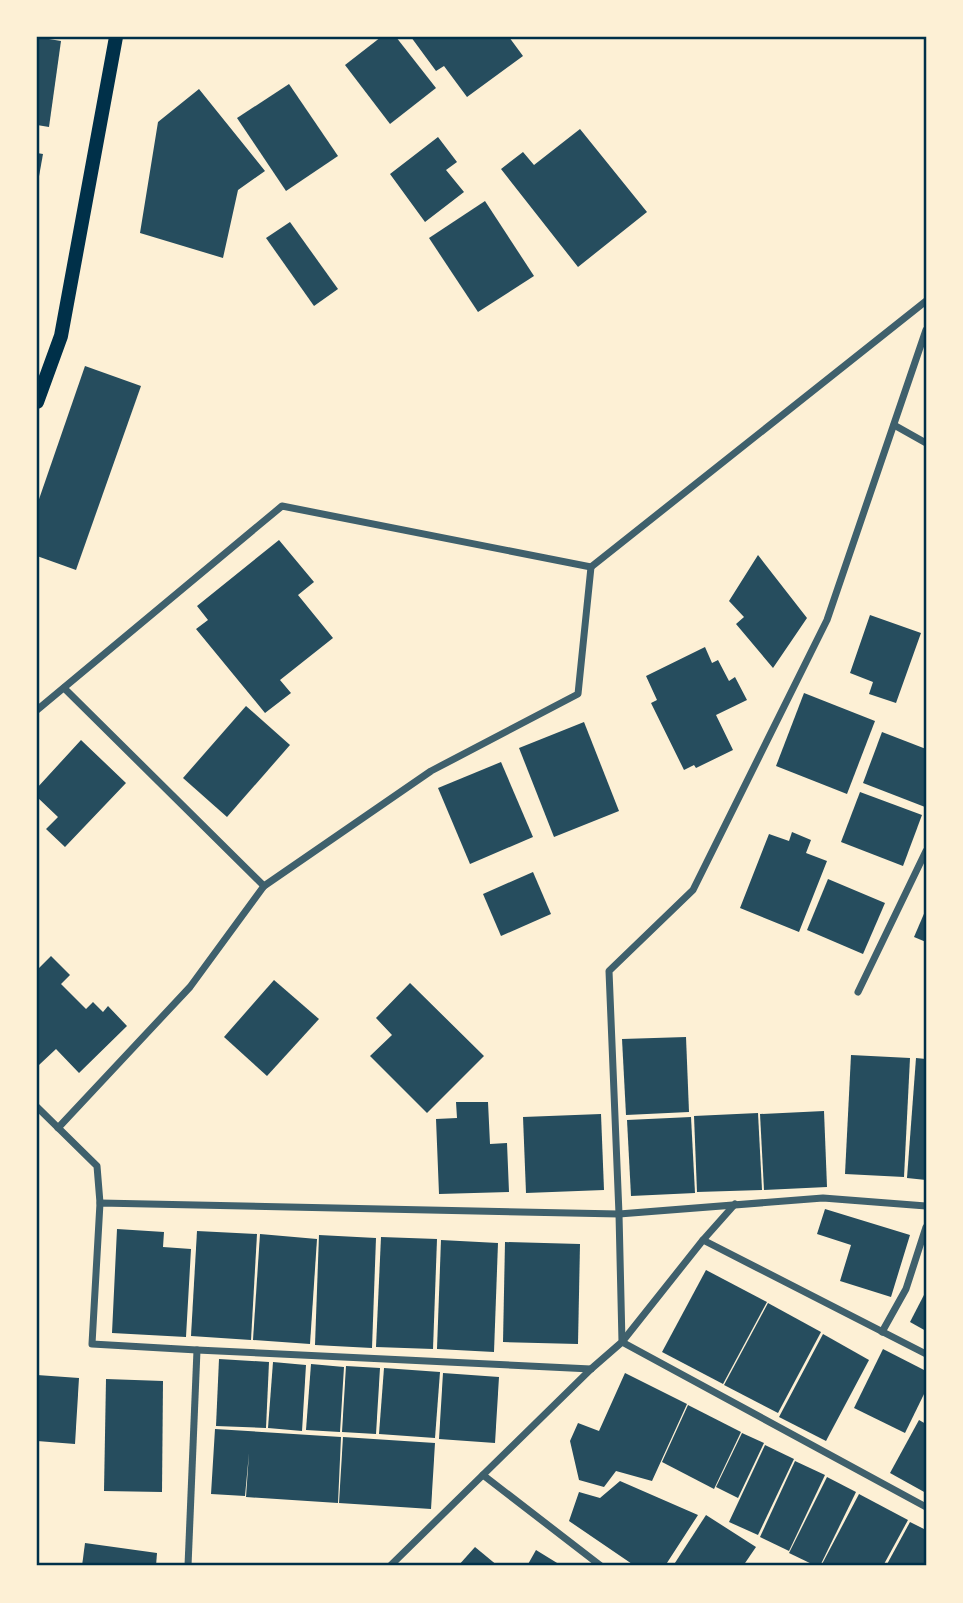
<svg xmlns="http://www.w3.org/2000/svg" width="963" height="1603" font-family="'Golos Text',sans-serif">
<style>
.building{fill:#264d5e}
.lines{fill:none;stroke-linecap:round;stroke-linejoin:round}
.minor{stroke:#3f606c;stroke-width:7}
.secondary{stroke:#003049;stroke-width:14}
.neatline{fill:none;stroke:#003049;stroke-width:2.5}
</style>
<rect width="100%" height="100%" fill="#fdf0d5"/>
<g class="building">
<polygon points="37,37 61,41 49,127 37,125"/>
<polygon points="381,37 396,37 436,88 390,124 345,65"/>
<polygon points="411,37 509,37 523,56 467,97 444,66 436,71"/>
<polygon points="289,84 338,156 286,191 237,118"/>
<polygon points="199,89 265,171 238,190 223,258 140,233 158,122"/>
<polygon points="580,129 647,212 578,267 501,169 523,152 534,165"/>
<polygon points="438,137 457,162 446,170 464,192 425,222 390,174"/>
<polygon points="37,153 43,154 38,182 37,182"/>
<polygon points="485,201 534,276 478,312 429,238"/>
<polygon points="290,222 338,289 314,306 266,238"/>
<polygon points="85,366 141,386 76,570 37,556 37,505"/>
<polygon points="279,540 314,582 298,595 333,638 280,680 291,693 265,713 196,629 208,620 197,606"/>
<polygon points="758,555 807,618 773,668 736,624 744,617 729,601"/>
<polygon points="870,615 921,633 896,703 869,694 873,682 850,673"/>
<polygon points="705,647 712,663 718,660 729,681 735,677 747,700 716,715 733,750 696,768 694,765 684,770 651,703 657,700 646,676"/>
<polygon points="804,693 875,721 847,794 776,766"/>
<polygon points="246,706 290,745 227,817 183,778"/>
<polygon points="584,722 619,811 554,837 519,748"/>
<polygon points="882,732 926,749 925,807 863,783"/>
<polygon points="81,740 126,783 65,847 46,829 58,817 37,797 37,788"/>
<polygon points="501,762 533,837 470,864 438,788"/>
<polygon points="860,792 922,815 903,866 841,842"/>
<polygon points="792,832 811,840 806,853 827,861 799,932 740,908 769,834 789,841"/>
<polygon points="533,872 551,914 501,936 483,894"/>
<polygon points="828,879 885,903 863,954 807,930"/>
<polygon points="926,909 926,942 914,937"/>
<polygon points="51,956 70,975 61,984 86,1009 93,1002 103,1012 108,1006 127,1026 79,1073 56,1049 39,1065 37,1064 37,970"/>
<polygon points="274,980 319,1019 267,1076 224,1037"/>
<polygon points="410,983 484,1056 427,1113 370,1056 392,1035 376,1018"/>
<polygon points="686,1037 689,1112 626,1115 622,1039"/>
<polygon points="851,1055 910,1058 904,1177 845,1174"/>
<polygon points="916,1058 926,1059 926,1180 907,1178"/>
<polygon points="456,1102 488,1102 490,1144 507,1143 509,1192 439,1194 436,1119 457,1118"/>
<polygon points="824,1111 827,1187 764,1190 760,1114"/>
<polygon points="758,1113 762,1190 697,1192 694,1116"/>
<polygon points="601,1114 604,1190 526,1193 523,1117"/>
<polygon points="691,1117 695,1193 631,1196 627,1120"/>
<polygon points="825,1209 910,1235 891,1297 840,1281 851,1245 817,1234"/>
<polygon points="117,1229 164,1232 163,1247 191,1249 186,1337 112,1333"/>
<polygon points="197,1231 257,1234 251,1340 191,1336"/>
<polygon points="260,1234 317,1239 310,1344 253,1340"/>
<polygon points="319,1235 376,1238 372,1348 315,1345"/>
<polygon points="381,1237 437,1239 433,1349 376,1347"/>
<polygon points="441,1240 498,1243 494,1352 437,1349"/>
<polygon points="505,1242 580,1244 578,1344 503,1342"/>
<polygon points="706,1270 767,1302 723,1384 662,1352"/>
<polygon points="926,1291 926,1331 910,1322"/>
<polygon points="768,1303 821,1332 778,1413 724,1385"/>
<polygon points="823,1334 869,1360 826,1441 779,1417"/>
<polygon points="883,1349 926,1371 926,1390 905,1433 854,1408"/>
<polygon points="219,1359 269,1362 266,1428 216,1426"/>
<polygon points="273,1362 306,1365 302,1431 268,1428"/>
<polygon points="311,1364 344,1367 340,1432 306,1430"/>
<polygon points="346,1366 380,1368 376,1434 342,1432"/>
<polygon points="384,1368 440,1372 435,1438 379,1434"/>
<polygon points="443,1373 499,1377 495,1443 439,1439"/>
<polygon points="625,1373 687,1404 652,1481 616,1471 604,1487 579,1480 570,1441 578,1423 599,1431"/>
<polygon points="37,1375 79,1378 75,1444 37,1441"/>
<polygon points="106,1379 163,1381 162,1492 104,1491"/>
<polygon points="688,1405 741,1432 714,1489 662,1462"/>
<polygon points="919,1420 926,1424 926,1493 890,1473"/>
<polygon points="215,1429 341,1437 338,1503 246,1497 249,1453 245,1496 211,1494"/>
<polygon points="742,1433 764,1443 738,1498 716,1487"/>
<polygon points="343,1437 435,1443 431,1509 339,1503"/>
<polygon points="765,1445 794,1459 758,1535 729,1522"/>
<polygon points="795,1461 825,1475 789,1551 760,1537"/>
<polygon points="827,1477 856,1492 820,1566 816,1566 789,1553"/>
<polygon points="620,1481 698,1515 665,1566 635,1566 569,1521 579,1492 600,1498"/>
<polygon points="859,1494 908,1520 883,1566 821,1566"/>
<polygon points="706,1515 756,1547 743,1566 673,1566"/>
<polygon points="910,1522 926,1530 926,1566 886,1566"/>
<polygon points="85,1543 157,1553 156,1566 82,1566"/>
<polygon points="475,1547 498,1566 458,1566"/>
<polygon points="536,1550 562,1566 527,1566"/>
</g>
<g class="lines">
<g class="minor">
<polyline points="894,425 926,443"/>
<polyline points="64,688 264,886"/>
<polyline points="37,710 282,506 591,567 926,301"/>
<polyline points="858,992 926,851"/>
<polyline points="37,1107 97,1166 100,1203"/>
<polyline points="58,1128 190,987 264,886 431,771 578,694 591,567"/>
<polyline points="703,1240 735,1204"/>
<polyline points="882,1332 906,1289 926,1227"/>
<polyline points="926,1354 703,1240 622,1342 926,1507"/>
<polyline points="591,1369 197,1350 92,1344 100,1203 619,1214 823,1198 926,1206"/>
<polyline points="483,1475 601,1566"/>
<polyline points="188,1566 197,1350"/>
<polyline points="390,1566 591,1369 622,1342 619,1214 609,971 693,890 827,620 926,330"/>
</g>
<polyline class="secondary" points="37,402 61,336 116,37"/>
</g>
<rect width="963" height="1603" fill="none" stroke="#fdf0d5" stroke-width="77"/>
<rect x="38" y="38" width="887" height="1526" class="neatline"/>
</svg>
